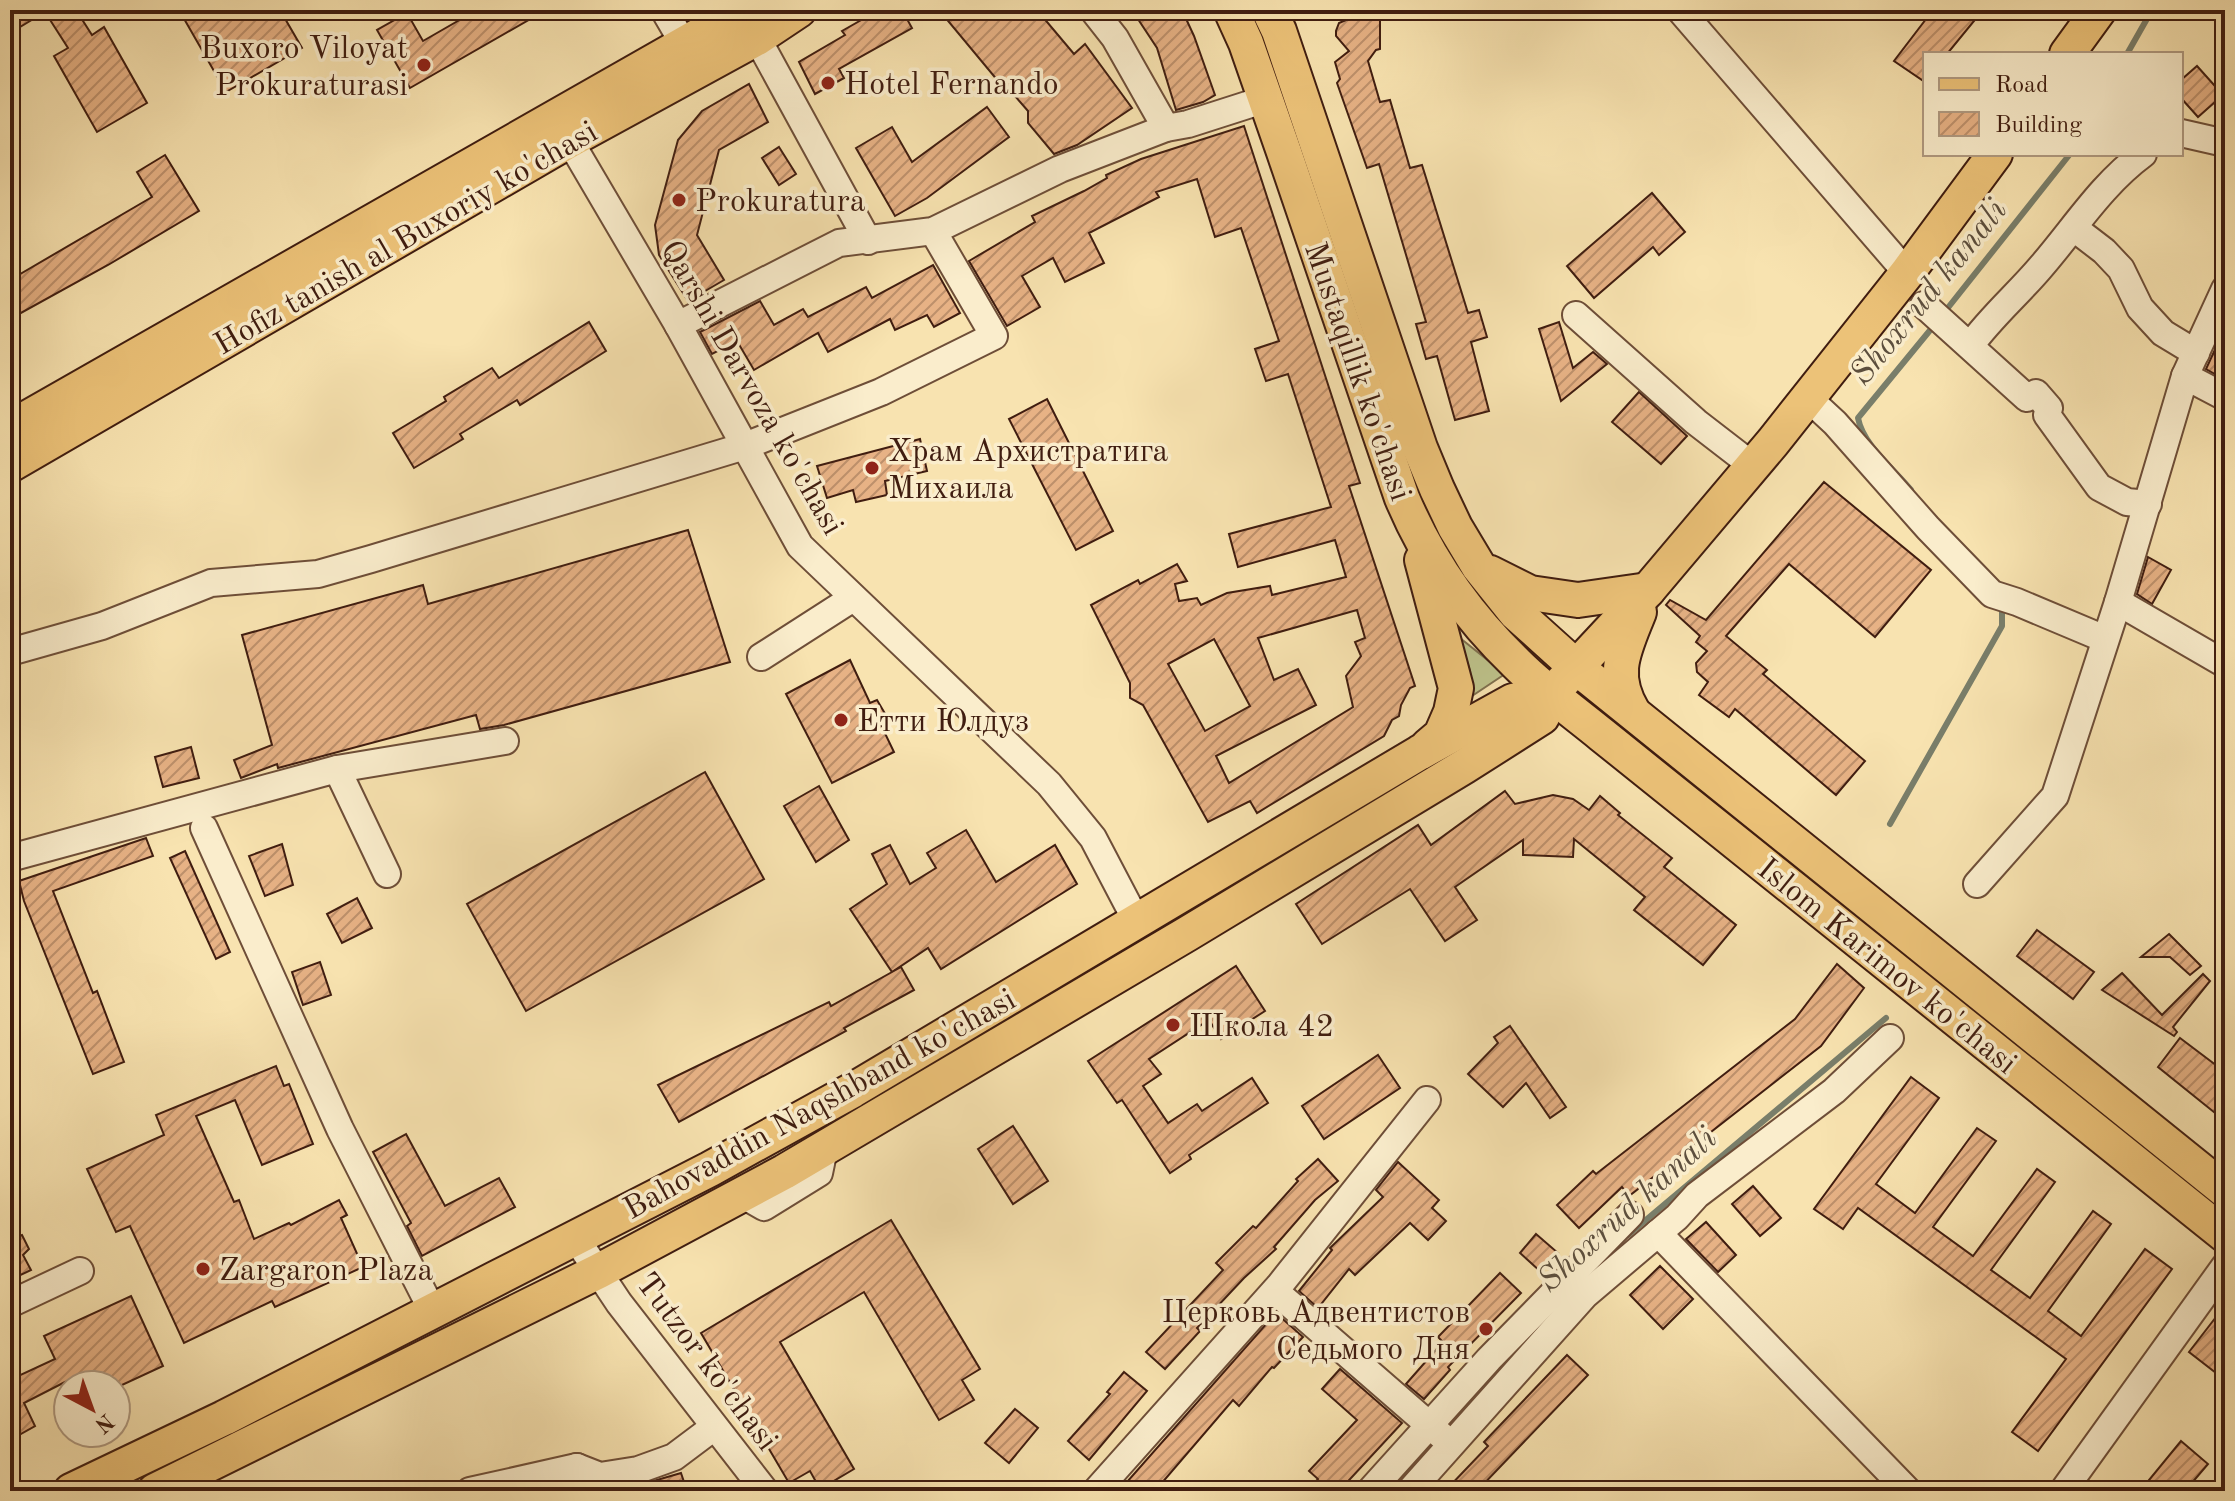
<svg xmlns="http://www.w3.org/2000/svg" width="2235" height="1501" font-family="'Old Standard TT',serif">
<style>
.green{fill:#bec38b;stroke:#7f704e;stroke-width:2}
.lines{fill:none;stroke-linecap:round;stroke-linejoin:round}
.stream{stroke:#797e6a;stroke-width:6}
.building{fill:url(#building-hatch);stroke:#401d10;stroke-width:2;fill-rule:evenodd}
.minor-casing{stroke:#6e4e38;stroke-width:30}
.major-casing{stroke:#401d10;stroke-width:38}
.minor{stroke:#faedcc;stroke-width:26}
.major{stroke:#ecc278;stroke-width:34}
.poi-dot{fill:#8f2418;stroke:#faedcc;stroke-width:3}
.labels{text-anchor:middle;stroke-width:7;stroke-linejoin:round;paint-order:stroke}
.poi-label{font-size:32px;fill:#401d10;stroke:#faedcc;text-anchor:start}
.street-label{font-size:32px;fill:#401d10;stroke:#faedcc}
.water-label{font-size:34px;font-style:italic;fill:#5c4e3d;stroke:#faedcc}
</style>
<defs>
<pattern id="building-hatch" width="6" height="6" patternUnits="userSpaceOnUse" patternTransform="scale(2)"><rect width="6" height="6" fill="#e7b285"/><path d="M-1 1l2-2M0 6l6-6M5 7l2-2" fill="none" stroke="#bd906b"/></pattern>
</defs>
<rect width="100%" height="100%" fill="#f8e3b0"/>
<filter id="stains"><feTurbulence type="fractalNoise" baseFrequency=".0025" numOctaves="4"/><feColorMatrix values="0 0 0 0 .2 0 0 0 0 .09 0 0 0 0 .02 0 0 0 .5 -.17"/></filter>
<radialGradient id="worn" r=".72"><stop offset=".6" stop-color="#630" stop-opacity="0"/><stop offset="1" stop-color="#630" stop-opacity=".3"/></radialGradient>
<polygon class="green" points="1460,638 1505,674 1472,696 1470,671"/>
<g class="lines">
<g class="stream">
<polyline points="2127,54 2152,10"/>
<polyline points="1943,314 2070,154"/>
<path d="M 1911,490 C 1894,469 1863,445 1858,418 L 1936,323"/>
<polyline points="1890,824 2002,626 2002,603"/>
<polyline points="1628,1235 1886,1018"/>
<polyline points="1444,1429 1474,1395"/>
<polyline points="1388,1491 1434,1440"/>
</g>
</g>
<g class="building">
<polygon points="19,10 76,10 92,35 104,27 147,103 97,132 54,56 68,48 45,12 10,33 10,15"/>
<polygon points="179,10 280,10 302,48 226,92"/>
<polygon points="477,10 546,10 410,88 377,30 407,13 423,41"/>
<polygon points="879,10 902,10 912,28 839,69 844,78 815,94 799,62 845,35 842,31"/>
<polygon points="939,10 1037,10 1074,54 1085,44 1132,108 1077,145 1054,154 1028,123 1028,111 1000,79 998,81"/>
<polygon points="1132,10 1182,10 1194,36 1215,95 1203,102 1176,110 1157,48"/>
<polygon points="1347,10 1380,10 1380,49 1376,50 1368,61 1380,102 1390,100 1410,168 1422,165 1468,313 1479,310 1487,337 1471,342 1489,411 1455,420 1437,356 1426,359 1416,324 1426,322 1379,164 1367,168 1337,83 1340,79 1335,62 1349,51 1336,36 1336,31 1339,23 1353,17"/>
<polygon points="1933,10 1983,10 1947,54 1925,54 1925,82 1894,61"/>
<polygon points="2197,66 2223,95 2198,117 2181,98 2181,80"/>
<polygon points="749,84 768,122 719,150 697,235 724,280 688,301 659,255 655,225 678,140 702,111"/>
<polygon points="987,107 1009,137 927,198 895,216 856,148 892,127 912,162"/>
<path d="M 1244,126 L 1360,483 L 1349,486 L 1415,686 L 1410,688 L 1401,705 L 1399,716 L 1392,720 L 1384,736 L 1257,813 L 1250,801 L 1208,822 L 1143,705 L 1130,698 L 1130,683 L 1091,605 L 1138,580 L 1140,584 L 1177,564 L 1187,581 L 1175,584 L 1179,601 L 1197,598 L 1201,605 L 1227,593 L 1270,586 L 1272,595 L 1346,577 L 1335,540 L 1238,567 L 1229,534 L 1331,507 L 1288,374 L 1266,381 L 1255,349 L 1279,341 L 1241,228 L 1215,237 L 1197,179 L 1156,192 L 1159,197 L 1089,233 L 1104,263 L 1065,282 L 1053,258 L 1022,276 L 1040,307 L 1007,326 L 969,261 L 1035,222 L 1032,216 L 1084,191 L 1107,178 L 1106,175 L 1141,159 ZM 1357,610 L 1365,638 L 1355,642 L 1361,656 L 1346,676 L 1353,707 L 1229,783 L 1216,756 L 1316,705 L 1298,669 L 1274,680 L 1258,638 ZM 1214,639 L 1250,706 L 1205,731 L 1168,664 Z"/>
<polygon points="779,147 796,174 779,185 762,158"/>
<polygon points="165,155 199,211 108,265 10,319 10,280 152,197 137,172"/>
<polygon points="1652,193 1685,232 1659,255 1653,247 1594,298 1567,266"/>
<polygon points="933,265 960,313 934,327 927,315 895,330 890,319 828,352 818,333 754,370 737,341 712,354 700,332 760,301 774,325 803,309 808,317 866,287 872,298"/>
<polygon points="589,322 606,351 520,405 517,400 460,434 463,439 414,468 393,433 446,401 444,397 492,368 499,378"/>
<polygon points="1559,322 1573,368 1593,352 1607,364 1561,401 1539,329"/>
<polygon points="2218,343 2225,346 2225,368 2220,377 2206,369"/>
<polygon points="1639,392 1687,436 1661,464 1612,422"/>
<polygon points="1047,399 1113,531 1076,550 1009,419"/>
<polygon points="920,439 927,471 885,481 887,495 856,502 853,490 827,498 817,466"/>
<polygon points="1824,482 1931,570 1875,637 1789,564 1726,636 1767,670 1763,674 1865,761 1836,795 1735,709 1729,717 1699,695 1708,682 1697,672 1696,663 1707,651 1696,642 1700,636 1666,605 1670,600 1706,620"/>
<polygon points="688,530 730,662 504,725 480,729 476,715 278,768 277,764 241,778 234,760 272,745 242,635 423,585 428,604"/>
<polygon points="2148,557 2171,570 2152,604 2137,594"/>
<polygon points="850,660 870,703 877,700 887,717 880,723 894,752 832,783 786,694"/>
<polygon points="191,747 199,778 163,787 155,757"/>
<polygon points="705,772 764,879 526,1011 467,904"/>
<polygon points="819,786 849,840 816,862 784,806"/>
<polygon points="1505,791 1515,804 1553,795 1573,799 1589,810 1600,796 1620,813 1618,815 1672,858 1664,867 1736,925 1703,965 1634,910 1645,897 1574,839 1573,857 1523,855 1523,840 1455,887 1477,920 1445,941 1410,889 1322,944 1296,904 1418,825 1431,845"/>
<polygon points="966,830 996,882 1055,845 1077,884 941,969 928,948 892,972 850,909 887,884 872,854 890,845 910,884 936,868 927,853"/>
<polygon points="146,838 153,856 53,891 93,993 97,991 124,1062 93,1074 24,901 19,881"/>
<polygon points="282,844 293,885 265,896 249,856"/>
<polygon points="185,851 230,952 216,959 170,858"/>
<polygon points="357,898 372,928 342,943 327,914"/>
<polygon points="2037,930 2094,972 2073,999 2017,956"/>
<polygon points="2169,934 2201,966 2190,975 2170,957 2141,957"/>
<polygon points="320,962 331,995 303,1005 292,972"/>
<polygon points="1837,964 1864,988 1821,1046 1629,1196 1622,1187 1579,1228 1557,1205 1593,1171 1596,1174 1795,1019"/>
<polygon points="1236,966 1265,1011 1221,1039 1209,1020 1149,1059 1161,1074 1143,1086 1168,1123 1197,1104 1202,1111 1252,1078 1268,1103 1189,1155 1191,1159 1170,1173 1122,1100 1117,1103 1088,1061"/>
<polygon points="901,967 914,990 844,1028 846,1031 679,1122 658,1085 829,1002 831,1006"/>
<polygon points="2122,973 2162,1015 2203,974 2210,981 2173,1027 2177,1032 2174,1036 2102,990"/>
<polygon points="1510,1026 1566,1107 1550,1118 1526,1083 1503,1107 1468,1074 1498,1043 1494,1037"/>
<polygon points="2180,1038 2225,1072 2225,1121 2158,1067"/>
<polygon points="1378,1055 1400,1088 1324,1139 1302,1106"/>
<polygon points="276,1066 284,1086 289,1084 313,1144 262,1165 235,1100 196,1116 234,1202 239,1200 254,1239 289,1223 291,1225 339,1200 347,1215 341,1218 363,1267 275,1307 272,1301 184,1343 130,1226 116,1232 87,1169 164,1135 156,1115"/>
<polygon points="1911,1077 1939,1098 1876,1184 1915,1213 1977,1128 1996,1141 1933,1227 1973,1256 2037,1169 2055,1182 1991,1270 2030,1298 2093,1211 2111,1224 2048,1311 2081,1336 2145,1249 2172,1269 2038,1451 2012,1432 2066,1359 1858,1208 1843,1229 1814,1209"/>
<polygon points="1013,1126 1048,1181 1013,1204 978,1149"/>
<polygon points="406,1134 445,1206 499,1178 515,1207 422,1256 407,1226 411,1223 373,1152"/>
<polygon points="1318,1159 1338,1181 1315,1200 1274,1247 1276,1249 1244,1278 1197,1328 1200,1331 1165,1369 1146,1352 1223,1270 1216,1263 1253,1226 1256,1228 1298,1181 1296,1179"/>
<polygon points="1398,1162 1439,1200 1432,1208 1446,1221 1428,1240 1410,1223 1355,1275 1349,1269 1318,1308 1299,1291 1332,1250 1330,1248 1383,1197 1376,1190"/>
<polygon points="1753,1186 1781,1218 1760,1236 1732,1204"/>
<polygon points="891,1220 980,1369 962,1380 974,1400 939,1420 864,1292 780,1342 854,1469 820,1489 810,1471 789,1483 701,1333"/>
<polygon points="1706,1222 1736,1255 1718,1272 1686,1239"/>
<polygon points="10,1230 14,1238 22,1235 29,1249 23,1255 31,1270 10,1280"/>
<polygon points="1536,1234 1558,1253 1541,1272 1520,1253"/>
<polygon points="1660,1266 1693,1299 1663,1329 1630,1295"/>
<polygon points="1500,1273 1521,1293 1448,1367 1450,1370 1424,1399 1406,1384 1443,1342 1438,1337"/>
<polygon points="131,1296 163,1366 122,1385 66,1385 65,1382 24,1403 35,1426 10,1440 10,1374 12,1379 55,1359 44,1336"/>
<polygon points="1276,1313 1303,1337 1274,1368 1272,1367 1239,1406 1233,1400 1155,1491 1119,1491"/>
<polygon points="2216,1317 2225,1323 2225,1380 2189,1352"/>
<polygon points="1567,1355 1588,1375 1477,1491 1445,1491 1488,1446 1484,1442"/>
<polygon points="1340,1369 1402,1423 1339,1491 1307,1491 1318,1479 1309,1471 1357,1420 1322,1389"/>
<polygon points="1124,1372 1147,1391 1089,1460 1068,1441 1110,1394 1107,1392"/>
<polygon points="1015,1409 1038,1428 1009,1463 985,1443"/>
<polygon points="2181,1441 2208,1464 2185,1491 2140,1491"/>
<polygon points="681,1473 687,1491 634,1491 633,1487"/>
</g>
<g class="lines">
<g class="minor-casing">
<g id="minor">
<polyline points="664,10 685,46"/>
<polyline points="1093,10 1115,38 1166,128"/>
<polyline points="1680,10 1907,273"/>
<polyline points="757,38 868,241"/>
<polyline points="561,126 678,325 800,546 1049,784 1093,838 1137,922"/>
<polyline points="2181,133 2225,143"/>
<polyline points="2074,228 2104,251 2121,269 2140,308 2163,333 2196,353"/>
<polyline points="1924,305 2027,398 2036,393 2049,408 2047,415 2099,487 2127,502 2148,504"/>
<polyline points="1576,315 1696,422 1753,466"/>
<polyline points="678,325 839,243 933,231 1060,169 1166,128 1188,124 1266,99"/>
<path d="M 1970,346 C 1991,317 2017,295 2040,268 C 2074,229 2101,185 2143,154"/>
<polyline points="2185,376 2225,397"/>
<polyline points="1808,398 1835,423 1928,528 1992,594 2017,602 2105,639"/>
<polyline points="2118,602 2225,664"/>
<polyline points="10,652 102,626 211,583 318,574 371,559 745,446 881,392 994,336 933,231"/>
<polyline points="761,657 853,598"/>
<polyline points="337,769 505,741"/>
<polyline points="204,828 340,1129 432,1310"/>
<polyline points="10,858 337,769 387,874"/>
<polyline points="1977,884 2055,796 2118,602 2185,376 2225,289"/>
<polyline points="743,1195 764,1207 819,1173 824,1149"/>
<polyline points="1658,1233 1908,1491"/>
<polyline points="575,1237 619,1303 765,1491"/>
<polyline points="1275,1291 1443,1437"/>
<polyline points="10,1304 80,1271"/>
<polyline points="470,1491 577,1467"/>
<polyline points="580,1491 577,1467 600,1476 638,1470 674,1457 714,1427"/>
<polyline points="1096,1491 1279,1286 1427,1100"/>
<polyline points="1370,1491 1489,1359 1630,1215"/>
<polyline points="1410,1491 1585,1295 1677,1217 1697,1195 1834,1091 1890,1038"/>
<polyline points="2063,1491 2225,1266"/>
</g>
</g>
<g class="major-casing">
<g id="major">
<path d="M 1231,10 L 1246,43 L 1284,152 L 1402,498 C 1428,560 1468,617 1517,664 C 1543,690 1574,712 1602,735 L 2225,1235"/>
<polyline points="1269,10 1279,31 1420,448 1437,489 1455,527 1479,567 1515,612 1576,667 2225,1190"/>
<polyline points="2067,54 2099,10"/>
<polyline points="10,428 744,10"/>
<polyline points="10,465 570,140 757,38 799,10"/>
<polyline points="1422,560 1456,688 1451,712 1441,735 1428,746"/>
<polyline points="1490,573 1530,593 1578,600 1648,590"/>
<path d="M 1633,712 C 1610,674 1624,650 1639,612"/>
<polyline points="71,1491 224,1418 495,1279 710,1169 853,1090 1419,753 1513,701 1552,693"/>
<polyline points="155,1491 599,1271 784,1172 1187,934 1465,766 1542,717 1552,693 1648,590 1773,442 1907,273 1995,154"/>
</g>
</g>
<use href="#minor" class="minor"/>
<use href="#major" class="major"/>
</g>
<g class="poi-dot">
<circle cx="424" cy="65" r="8"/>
<circle cx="828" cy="83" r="8"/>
<circle cx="679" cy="200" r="8"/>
<circle cx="872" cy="468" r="8"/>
<circle cx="841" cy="720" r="8"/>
<circle cx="1173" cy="1025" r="8"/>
<circle cx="203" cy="1269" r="8"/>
<circle cx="1486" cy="1329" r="8"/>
</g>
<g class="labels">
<g class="poi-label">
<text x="408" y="58" text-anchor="end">Buxoro Viloyat<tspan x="408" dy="37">Prokuraturasi</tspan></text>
<text x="844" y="94">Hotel Fernando</text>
<text x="695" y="211">Prokuratura</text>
<text x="888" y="461">Храм Архистратига<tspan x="888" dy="37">Михаила</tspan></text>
<text x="857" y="731">Етти Юлдуз</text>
<text x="1189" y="1036">Школа 42</text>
<text x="219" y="1280">Zargaron Plaza</text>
<text x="1470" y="1322" text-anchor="end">Церковь Адвентистов<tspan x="1470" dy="37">Седьмого Дня</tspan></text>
</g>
<g class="street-label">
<text transform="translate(405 237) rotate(-30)" y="11">Hofiz tanish al Buxoriy ko'chasi</text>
<text transform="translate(1359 371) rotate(71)" y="11">Mustaqillik ko'chasi</text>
<text transform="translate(753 387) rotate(60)" y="11">Qarshi Darvoza ko'chasi</text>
<text transform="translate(1888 965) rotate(39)" y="11">Islom Karimov ko'chasi</text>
<text transform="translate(819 1103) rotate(-29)" y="11">Bahovaddin Naqshband ko'chasi</text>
<text transform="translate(708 1361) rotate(53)" y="11">Tutzor ko'chasi</text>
</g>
<g class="water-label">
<text transform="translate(1927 291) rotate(-51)" y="12">Shoxrud kanali</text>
<text transform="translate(1626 1208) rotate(-42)" y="12">Shoxrud kanali</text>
</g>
</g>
<rect width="2235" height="1501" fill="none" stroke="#f8e3b0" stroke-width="40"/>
<rect x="12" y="12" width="2211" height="1477" fill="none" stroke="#401d10" stroke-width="4"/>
<rect x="20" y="20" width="2195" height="1461" fill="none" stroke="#401d10" stroke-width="2"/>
<rect x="1923" y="52" width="260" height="104" fill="#faedcc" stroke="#b09a81" stroke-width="2"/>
<rect x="1939" y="78" width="40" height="12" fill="#ecc278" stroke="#b09a81" stroke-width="2"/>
<text x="1995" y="92" font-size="24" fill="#401d10">Road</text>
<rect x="1939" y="112" width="40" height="24" fill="url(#building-hatch)" stroke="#b09a81" stroke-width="2"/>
<text x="1995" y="132" font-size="24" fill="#401d10">Building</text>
<g transform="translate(92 1409) rotate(139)"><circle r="38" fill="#faedcc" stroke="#b09a81" stroke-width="2"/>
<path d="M0-6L14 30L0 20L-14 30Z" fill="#8f2418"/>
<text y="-12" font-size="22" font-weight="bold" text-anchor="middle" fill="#401d10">N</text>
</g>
<rect width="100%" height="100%" filter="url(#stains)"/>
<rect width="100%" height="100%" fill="url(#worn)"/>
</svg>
